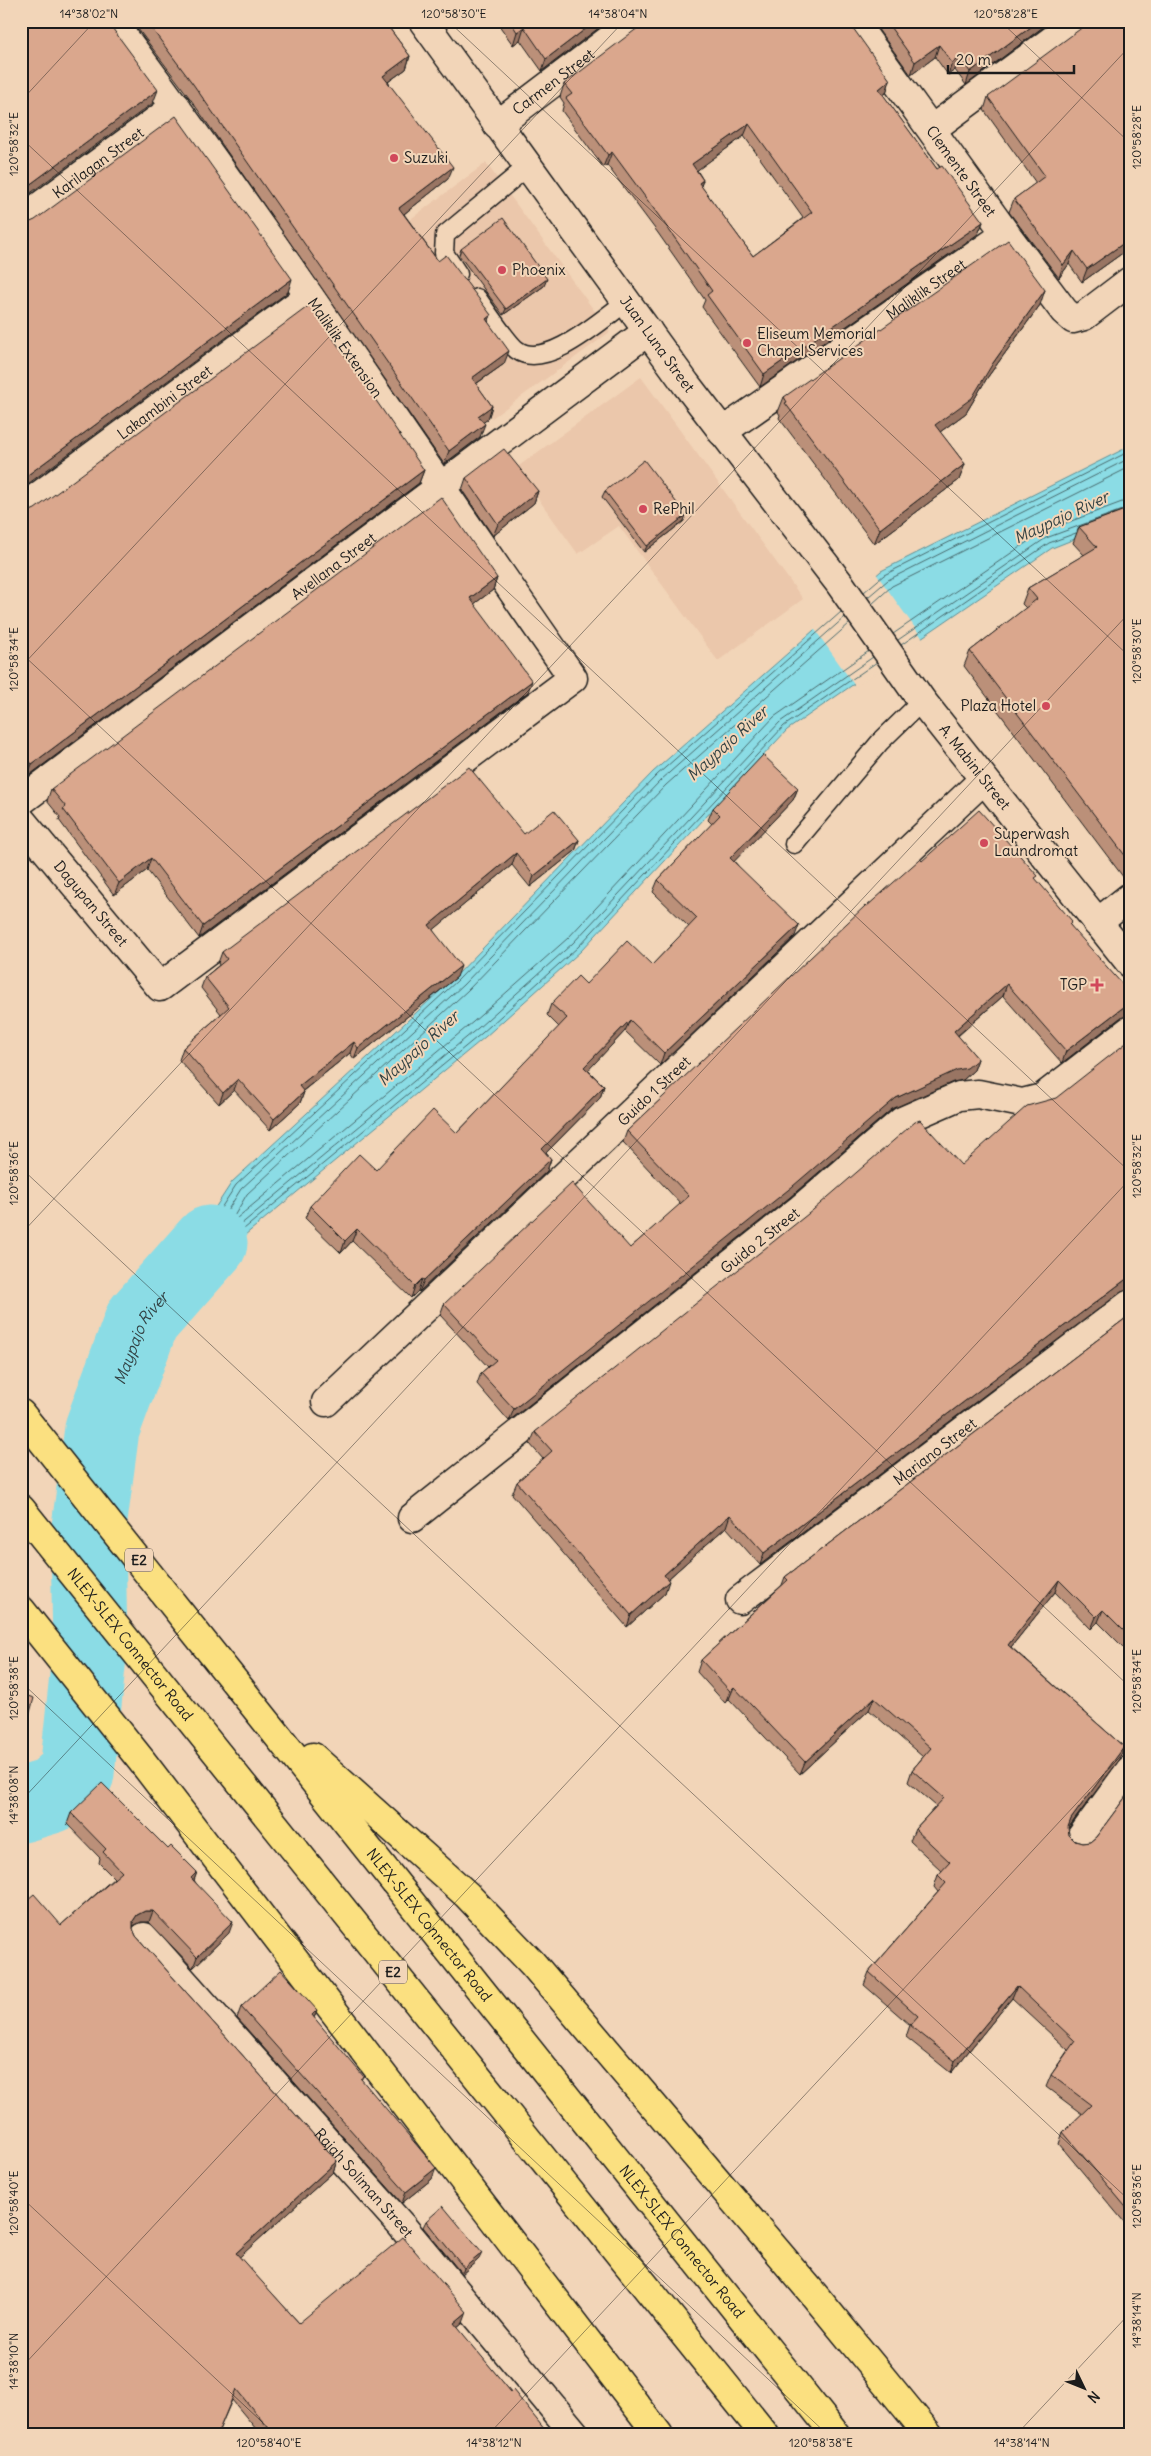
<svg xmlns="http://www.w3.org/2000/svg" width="1151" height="2456" font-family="Delius,sans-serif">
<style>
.built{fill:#ebc7ab}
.water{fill:#8bdce5;stroke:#5f8f95}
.pier{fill:#f2d5b8}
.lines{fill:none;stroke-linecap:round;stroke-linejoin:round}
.shore{stroke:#48696c;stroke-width:1}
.river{stroke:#8bdce5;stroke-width:75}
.service-casing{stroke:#1c1c1c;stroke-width:21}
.minor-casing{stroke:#1c1c1c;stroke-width:31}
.secondary-casing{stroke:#1c1c1c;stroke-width:31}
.motorway-casing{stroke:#1c1c1c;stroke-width:31}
.service{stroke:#f2d5b8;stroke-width:18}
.minor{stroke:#f2d5b8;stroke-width:28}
.secondary{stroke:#f2d5b8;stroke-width:28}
.motorway{stroke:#fbe080;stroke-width:28}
.wall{fill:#bb9079;stroke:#1c1c1c;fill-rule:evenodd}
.shaded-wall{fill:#997563;stroke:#1c1c1c}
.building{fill:#daa78d;stroke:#1c1c1c;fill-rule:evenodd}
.ticks{fill:none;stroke:#1c1c1c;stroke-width:1;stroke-opacity:0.45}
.poi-dot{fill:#d1495b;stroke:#f2d5b8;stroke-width:2}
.labels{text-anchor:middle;stroke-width:4;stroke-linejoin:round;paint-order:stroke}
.shield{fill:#f2d5b8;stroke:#5c544b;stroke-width:1}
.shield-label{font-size:14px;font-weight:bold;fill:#1c1c1c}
.street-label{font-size:15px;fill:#1c1c1c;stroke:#f2d5b8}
.poi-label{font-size:15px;fill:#1c1c1c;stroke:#f2d5b8;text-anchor:start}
.water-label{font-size:16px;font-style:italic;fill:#324244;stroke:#f2d5b8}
.neatline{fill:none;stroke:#1c1c1c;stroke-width:2}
.ticks-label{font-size:12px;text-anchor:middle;fill:#1c1c1c}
</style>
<rect width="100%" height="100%" fill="#f2d5b8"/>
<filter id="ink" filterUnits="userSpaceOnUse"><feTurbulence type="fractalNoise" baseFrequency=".02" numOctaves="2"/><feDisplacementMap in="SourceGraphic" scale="10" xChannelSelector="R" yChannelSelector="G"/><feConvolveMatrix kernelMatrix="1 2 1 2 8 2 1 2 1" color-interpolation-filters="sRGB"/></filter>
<g filter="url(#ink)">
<g class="built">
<polygon points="486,163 610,332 492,418 427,330 408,221"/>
<polygon points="641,377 803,599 718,661 619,526 578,554 516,468"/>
</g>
<polygon class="water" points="1130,446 1130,517 1052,548 787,730 581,951 485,1037 142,1320 232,1182 455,977 653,772 881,571"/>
<polygon class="pier" points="875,572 923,639 855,686 813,627"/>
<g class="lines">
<g class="shore">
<polyline points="864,592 884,575 1130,451"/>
<polyline points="868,597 888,580 1130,458"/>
<polyline points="872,604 892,586 1130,467"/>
<polyline points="841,612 657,775 458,980 236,1185 173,1282 173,1285 176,1285 482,1033 578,947 784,726 877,662"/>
<polyline points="845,617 661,780 463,985 241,1189 200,1254 204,1255 478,1028 573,943 780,722 873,657"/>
<polyline points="849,624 666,785 468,990 247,1194 233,1218 237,1218 473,1022 568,938 774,717 869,651"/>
<polyline points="893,634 1042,532 1130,499"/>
<polyline points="898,640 1046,538 1130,507"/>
<polyline points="901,645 1049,543 1076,533"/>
</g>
<path class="river" id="s1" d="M 21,1805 L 51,1796 L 77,1773 L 90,1646 L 88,1535 L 102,1429 L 142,1320 L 210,1243"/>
<g class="service-casing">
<g id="service">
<polyline points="458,274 444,253 445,235 527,167"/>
<path d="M 477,298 C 485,309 508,344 517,350 C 546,371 602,319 626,302"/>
<polyline points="794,844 880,742 922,701"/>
</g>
</g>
<g class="minor-casing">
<g id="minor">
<path id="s2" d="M 853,21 L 1006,234 L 1064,311 L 1073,319 L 1084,316 L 1130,281"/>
<path id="s3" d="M 497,125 L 634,21"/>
<polyline points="932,129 1078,21"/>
<path id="s4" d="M 21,220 L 176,106"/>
<path id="s5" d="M 722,432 L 1006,234"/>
<path id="s6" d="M 21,509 L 309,296"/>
<path id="s7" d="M 21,801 L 648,331"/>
<path id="s8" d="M 21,820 L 160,987 L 573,678 C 419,459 273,235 112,21"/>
<polyline points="1097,923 1130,897"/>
<path id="s9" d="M 326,1402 L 983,780"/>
<path id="s10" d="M 412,1518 L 799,1210 L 902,1121 L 959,1096 L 978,1094 L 1022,1103 L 1042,1098 L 1130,1030"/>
<path id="s11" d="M 740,1600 L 1130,1304"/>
<polyline points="1079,1840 1130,1770"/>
<path id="s12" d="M 144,1937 L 401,2225 L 576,2435"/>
</g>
</g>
<g class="secondary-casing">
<g id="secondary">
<path id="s13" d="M 423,21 L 686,384 L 840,584 L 922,701 L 1130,963"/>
</g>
</g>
<g class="motorway-casing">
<g id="motorway">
<path id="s14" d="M 21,1414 L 836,2435"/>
<path id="s15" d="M 21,1509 L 765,2435"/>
<polyline points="21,1610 141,1760 659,2435"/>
<polyline points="313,1757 467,1895 532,1963 815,2296 929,2435"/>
</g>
</g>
<use href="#service" class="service"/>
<use href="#minor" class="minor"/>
<use href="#secondary" class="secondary"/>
<use href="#motorway" class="motorway"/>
</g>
<g class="wall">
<polygon points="132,21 384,21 410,56 406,69 388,82 448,179 404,214 438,261 491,315 488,322 504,364 476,384 492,406 488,419 483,422 480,437 444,464 189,97"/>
<polygon points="496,21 608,21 542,71 520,40 513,45"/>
<polygon points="872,21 1051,21 966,85 955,70 948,75 935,57 911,75"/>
<polygon points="1130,21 1130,253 1126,256 1124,252 1082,282 1069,264 1059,278 1009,212 1014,199 1036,183 984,110 988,97"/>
<path d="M 839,26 L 890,80 L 886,93 L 883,95 L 937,169 L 983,222 L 978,234 L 760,387 L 702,307 L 705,300 L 658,233 L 607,165 L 603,167 L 562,111 L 564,103 L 560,97 L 564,84 ZM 744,136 L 803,218 L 753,256 L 701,186 L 703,180 L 697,170 Z"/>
<polygon points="461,249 544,286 503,315 459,255"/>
<polygon points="1040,305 987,378 966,413 940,432 965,464 959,480 874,544 779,418 780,415 778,412 784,397"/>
<polygon points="424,470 419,483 27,777 21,769 21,511 28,512"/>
<polygon points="466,478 538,491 534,503 493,536 462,490"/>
<polygon points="605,491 684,521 644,552 602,497"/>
<polygon points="1130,508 1130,882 1127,882 964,666 970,651 1026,608 1022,604 1028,588 1084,555 1073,543 1079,527"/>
<polygon points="497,578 493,590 474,604 528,692 199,938 147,870 114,895 59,820 60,817 47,801 51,789"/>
<polygon points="798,788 793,800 734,861 795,936 660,1065 625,1031 588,1070 604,1086 600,1098 546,1153 551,1159 547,1171 419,1292 418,1291 411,1298 352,1241 341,1253 305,1218 310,1206 376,1170 457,1133 559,1027 547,1015 551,1004 586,984 652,965 689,927 653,892 658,880 712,824 708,820 713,808"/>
<polygon points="524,834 579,840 575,851 530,887 512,865 433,930 457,977 354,1059 350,1053 303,1091 304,1092 300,1103 270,1130 234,1090 219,1104 179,1060 183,1048 221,1014 201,988 205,977 219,965 218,963 222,952"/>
<polygon points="922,861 1036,880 1070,925 1120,1018 1062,1063 1003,996 958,1036 978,1059 974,1070 963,1080 953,1082 892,1109 789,1198 509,1421 477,1384 481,1373 488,1367 440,1315 444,1304 630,1248 681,1204 623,1142 627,1131 866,907"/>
<polygon points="961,1165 1129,1288 1121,1292 760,1565 726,1527 668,1579 665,1593 627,1627 512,1494 517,1482 543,1459 530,1444 535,1432"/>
<polygon points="1130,1315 1130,1654 1098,1622 1091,1629 1055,1592 1011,1647 1124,1747 1120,1759 1068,1828 1069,1835 1075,1841 1082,1843 1090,1842 1096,1837 1130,1791 1130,2229 1059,2144 1063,2132 1082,2114 1046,2087 1051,2075 1068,2050 1012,1998 951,2073 906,2037 910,2025 864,1985 869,1972 938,1892 934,1887 938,1875 942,1871 910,1841 915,1829 936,1806 908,1782 912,1770 923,1757 869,1710 800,1774 729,1699 725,1703 697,1672 701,1660 782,1585 785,1577"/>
<polygon points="21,1694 24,1734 21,1741"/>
<polygon points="71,1813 168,1849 197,1872 194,1880 229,1933 193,1968 149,1922 141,1922 133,1926 133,1929 136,1936 337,2161 333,2172 239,2257 299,2323 463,2323 457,2328 511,2392 549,2435 261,2435 232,2400 217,2435 21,2435 61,1925 114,1878 99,1863 100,1858 67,1824"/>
<polygon points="241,2007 314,2018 432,2179 402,2203 237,2018"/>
<polygon points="426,2221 479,2259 462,2274 423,2227"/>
</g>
<g class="shaded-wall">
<polygon points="596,21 608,21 542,71 546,59"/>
<polygon points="1039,21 1051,21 966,85 970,72"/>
<polygon points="524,27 520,40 513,45 517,32"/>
<polygon points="939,45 935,57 911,75 915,62"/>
<polygon points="410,56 406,69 378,89 383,76"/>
<polygon points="960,57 955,70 948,75 952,63"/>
<polygon points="890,80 886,93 874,101 879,89"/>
<polygon points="158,90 153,103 21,200 21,191"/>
<polygon points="749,124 744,136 688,177 692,164"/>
<polygon points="612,152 607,165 603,167 608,155"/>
<polygon points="453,167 448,179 395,221 399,208"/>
<polygon points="703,180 699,192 699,183"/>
<polygon points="983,222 978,234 760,387 764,374"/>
<polygon points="1128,240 1124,252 1082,282 1087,269"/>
<polygon points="1130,246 1130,253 1126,256"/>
<polygon points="1074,251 1069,264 1059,278 1063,265"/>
<polygon points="292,279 288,292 21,489 21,480"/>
<polygon points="547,279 544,286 503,315 506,309"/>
<polygon points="1045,290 1040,305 987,378 966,413 929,440 935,425 993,363"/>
<polygon points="491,315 486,328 486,319"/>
<polygon points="509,351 504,364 467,390 472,378"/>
<polygon points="492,406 488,419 474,429 478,416"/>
<polygon points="485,424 480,437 444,464 449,451"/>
<polygon points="965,464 959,480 874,544 880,529"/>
<polygon points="424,470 419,483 27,777 32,764"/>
<polygon points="538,491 534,503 493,536 498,524"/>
<polygon points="686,515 684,521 644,552 647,546"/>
<polygon points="497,578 493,590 466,610 470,598"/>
<polygon points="532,681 528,692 199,938 203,926"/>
<polygon points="798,788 793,800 726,870 730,858"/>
<polygon points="579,840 575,851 530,887 534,876"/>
<polygon points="516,853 512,865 425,937 429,925"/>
<polygon points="151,858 147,870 114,895 119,883"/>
<polygon points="1130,875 1130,882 1127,882"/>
<polygon points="799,925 795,936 660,1065 664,1053"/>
<polygon points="461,966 457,977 354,1059 358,1048"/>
<polygon points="1007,984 1003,996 949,1043 954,1031"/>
<polygon points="1130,1005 1130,1015 1120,1018 1062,1063 1066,1051 1125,1006"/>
<polygon points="630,1020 625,1031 580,1079 584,1067"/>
<polygon points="354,1042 350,1053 295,1097 299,1086"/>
<polygon points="978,1059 974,1070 963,1080 953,1082 892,1109 789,1198 509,1421 514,1409 896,1098"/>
<polygon points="238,1079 234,1090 219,1104 223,1093"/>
<polygon points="604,1086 600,1098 538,1161 542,1149"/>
<polygon points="304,1092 300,1103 270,1130 274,1119"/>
<polygon points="551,1159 547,1171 419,1292 424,1280"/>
<polygon points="357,1229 352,1241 341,1253 345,1241"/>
<polygon points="1130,1278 1130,1289 1121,1292 760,1565 764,1553 1125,1280"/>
<polygon points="422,1279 418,1291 411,1298 415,1286"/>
<polygon points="730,1515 726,1527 659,1587 664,1575"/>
<polygon points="1059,1580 1055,1592 1003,1657 1008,1645"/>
<polygon points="669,1581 665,1593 627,1627 631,1615"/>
<polygon points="1103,1610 1098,1622 1091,1629 1096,1617"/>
<polygon points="734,1687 729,1699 725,1703 730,1691"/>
<polygon points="874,1698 869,1710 800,1774 805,1762"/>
<polygon points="1124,1747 1120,1759 1066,1831 1071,1819"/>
<polygon points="197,1872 193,1883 191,1878"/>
<polygon points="145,1911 153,1911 149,1922 141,1922 133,1926 133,1921 137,1915"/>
<polygon points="233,1922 229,1933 193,1968 197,1957"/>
<polygon points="1017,1986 1012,1998 951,2073 955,2061"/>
<polygon points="317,2010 313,2021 312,2015"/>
<polygon points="337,2161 333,2172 232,2264 236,2253"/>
<polygon points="436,2168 432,2179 402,2203 406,2192"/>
<polygon points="482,2253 479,2259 462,2274 464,2268"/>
<polygon points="467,2312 463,2323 450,2334 454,2323"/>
</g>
<g class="building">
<polygon points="21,21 107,21 158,90 21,191"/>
<polygon points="146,21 384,21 410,56 383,76 453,167 399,208 438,261 446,255 491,315 486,319 509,351 472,378 492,406 478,416 485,424 449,451 193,84"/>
<polygon points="510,21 596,21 546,59 524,27 517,32"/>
<path d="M 647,21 L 836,21 L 839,26 L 845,21 L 848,21 L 890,80 L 879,89 L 937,169 L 942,166 L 983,222 L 764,374 L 707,295 L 712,291 L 662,220 L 612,152 L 608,155 L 566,98 L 572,94 L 564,84 ZM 749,124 L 812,212 L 753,256 L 699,183 L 703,180 L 692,164 Z"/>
<polygon points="886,21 1039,21 970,72 960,57 952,63 939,45 915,62"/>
<polygon points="1091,21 1130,21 1130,241 1128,240 1087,269 1074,251 1063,265 1014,199 1045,176 988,97"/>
<polygon points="176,116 292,279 21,480 21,222 28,223 35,220"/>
<polygon points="503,218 547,279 506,309 461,249"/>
<polygon points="1008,240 1045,290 993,363 972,398 935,425 965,464 880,529 785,403 787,402 784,397"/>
<polygon points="310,305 424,470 32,764 21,751 21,511 28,512 35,509"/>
<polygon points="504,449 538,491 498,524 466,478"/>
<polygon points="644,460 686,515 647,546 605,491"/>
<polygon points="441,497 497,578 470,598 532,681 203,926 151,858 119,883 63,809 66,807 51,789"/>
<polygon points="1130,508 1130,862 970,651 1037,599 1028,588 1097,547 1079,527"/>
<polygon points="763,755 798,788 730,858 799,925 664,1053 630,1020 584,1067 604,1086 542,1149 551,1159 424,1280 422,1279 415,1286 357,1229 345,1241 310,1206 359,1154 376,1170 433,1110 457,1133 567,1018 551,1004 578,976 586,984 627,941 652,965 697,918 658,880 720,815 713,808"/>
<polygon points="469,767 524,834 554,810 579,840 534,876 516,853 429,925 461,966 358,1048 354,1042 299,1086 304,1092 274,1119 238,1079 223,1093 183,1048 229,1007 205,977 227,959 222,952"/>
<polygon points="979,810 1038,876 1035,878 1072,921 1069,924 1130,993 1130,1005 1125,1006 1066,1051 1007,984 954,1031 978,1059 967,1068 957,1070 896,1098 793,1186 514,1409 481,1373 496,1360 444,1304 572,1183 630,1248 689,1196 627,1131 865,906 866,907 920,859 922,861"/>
<polygon points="1130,1040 1130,1278 1125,1280 764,1553 730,1515 664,1575 669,1581 631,1615 517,1482 552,1451 535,1432 813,1210 915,1122 920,1120 961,1165 1027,1106 1056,1098"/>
<polygon points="1130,1315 1130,1637 1103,1610 1096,1617 1059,1580 1008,1645 1124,1747 1071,1819 1068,1827 1069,1835 1075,1841 1082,1843 1090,1842 1096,1837 1130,1791 1130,2212 1063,2132 1091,2105 1051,2075 1075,2041 1017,1986 955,2061 910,2025 918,2016 869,1972 946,1883 938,1875 950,1862 915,1829 944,1798 912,1770 931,1748 874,1698 805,1762 734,1687 730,1691 701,1660 788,1580 785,1577"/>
<polygon points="21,1694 34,1698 24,1734 21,1733"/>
<polygon points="102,1783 168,1849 171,1846 197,1872 191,1878 233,1922 197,1957 153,1911 145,1911 137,1915 133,1921 133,1929 136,1936 337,2161 236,2253 299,2323 403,2237 467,2312 454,2323 511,2392 513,2390 549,2435 274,2435 236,2389 217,2435 21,2435 21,1905 34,1894 61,1925 122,1872 103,1852 106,1849 71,1813"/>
<polygon points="281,1970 317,2010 312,2015 364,2077 361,2079 436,2168 406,2192 241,2007"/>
<polygon points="443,2206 482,2253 464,2268 426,2221"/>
</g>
</g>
<path class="ticks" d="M 448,21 L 1130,657M 1000,21 L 1130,143M 21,101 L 95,21M 21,138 L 1130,1172M 21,653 L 1130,1687M 21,667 L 624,21M 21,1168 L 1130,2201M 21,1234 L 1130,46M 21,1682 L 828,2435M 21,1801 L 1130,612M 21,2197 L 276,2435M 21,2368 L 1130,1179M 488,2435 L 1130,1746M 1016,2435 L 1130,2313"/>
<g class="poi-dot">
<circle cx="394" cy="158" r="5"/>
<circle cx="502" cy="270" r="5"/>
<circle cx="747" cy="343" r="5"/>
<circle cx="643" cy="509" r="5"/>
<circle cx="1046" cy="706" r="5"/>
<circle cx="984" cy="843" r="5"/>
<path d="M1094.5 977.5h5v5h5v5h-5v5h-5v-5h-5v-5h5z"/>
</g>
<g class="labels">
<g class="shield">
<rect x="125" y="1548.5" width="28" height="23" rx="4"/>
<rect x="379" y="1960.5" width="28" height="23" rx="4"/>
</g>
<g class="shield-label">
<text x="139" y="1565">E2</text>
<text x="393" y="1977">E2</text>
</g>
<g class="street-label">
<text dy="5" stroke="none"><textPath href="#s3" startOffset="71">Carmen Street</textPath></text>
<text dy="5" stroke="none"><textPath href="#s4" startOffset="96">Karilagan Street</textPath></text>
<text dy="5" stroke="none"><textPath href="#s2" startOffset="185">Clemente Street</textPath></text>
<text dy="5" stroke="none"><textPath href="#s5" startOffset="249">Maliklik Street</textPath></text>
<text dy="5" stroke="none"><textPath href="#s13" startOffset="399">Juan Luna Street</textPath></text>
<text transform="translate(345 348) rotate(55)" y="5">Maliklik Extension</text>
<text dy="5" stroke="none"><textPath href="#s6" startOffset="179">Lakambini Street</textPath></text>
<text dy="5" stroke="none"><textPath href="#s7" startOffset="391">Avellana Street</textPath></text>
<text dy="5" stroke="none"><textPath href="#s13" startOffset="928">A. Mabini Street</textPath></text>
<text dy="5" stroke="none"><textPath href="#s8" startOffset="109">Dagupan Street</textPath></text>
<text dy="5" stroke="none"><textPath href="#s9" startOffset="452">Guido 1 Street</textPath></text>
<text dy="5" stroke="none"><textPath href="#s10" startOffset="445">Guido 2 Street</textPath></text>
<text dy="5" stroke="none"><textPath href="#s11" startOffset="245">Mariano Street</textPath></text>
<text dy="5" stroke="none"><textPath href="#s15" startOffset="174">NLEX-SLEX Connector Road</textPath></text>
<text dy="5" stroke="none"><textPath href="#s14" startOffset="654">NLEX-SLEX Connector Road</textPath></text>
<text dy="5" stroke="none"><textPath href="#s12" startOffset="330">Rajah Soliman Street</textPath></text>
<text dy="5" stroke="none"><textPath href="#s14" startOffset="1059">NLEX-SLEX Connector Road</textPath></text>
</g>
<g class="poi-label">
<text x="404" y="163">Suzuki</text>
<text x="512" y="275">Phoenix</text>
<text x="757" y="339">Eliseum Memorial<tspan x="757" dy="17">Chapel Services</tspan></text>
<text x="653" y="514">RePhil</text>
<text x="1036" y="711" text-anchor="end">Plaza Hotel</text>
<text x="994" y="839">Superwash<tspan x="994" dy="17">Laundromat</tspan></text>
<text x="1087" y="990" text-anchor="end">TGP</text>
</g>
<g class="water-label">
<text transform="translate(1061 517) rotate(-25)" y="6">Maypajo River</text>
<text transform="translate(727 743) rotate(-42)" y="6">Maypajo River</text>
<text transform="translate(418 1048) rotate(-42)" y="6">Maypajo River</text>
<text dy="6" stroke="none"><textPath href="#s1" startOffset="511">Maypajo River</textPath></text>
</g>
</g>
<rect width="1151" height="2456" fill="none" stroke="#f2d5b8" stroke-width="55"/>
<g transform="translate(1084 2388) rotate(133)" stroke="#f2d5b8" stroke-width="4" paint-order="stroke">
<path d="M0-4L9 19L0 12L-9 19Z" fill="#1c1c1c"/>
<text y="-8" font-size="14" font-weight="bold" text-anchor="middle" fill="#1c1c1c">N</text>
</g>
<path d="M948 65v8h126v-8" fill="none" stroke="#1c1c1c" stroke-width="2.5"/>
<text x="956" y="65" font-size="15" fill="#1c1c1c" stroke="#f2d5b8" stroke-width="4" paint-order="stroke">20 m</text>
<rect x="28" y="28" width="1096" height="2400" class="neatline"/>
<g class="ticks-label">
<text x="89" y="18">14°38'02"N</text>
<text x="454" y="18">120°58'30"E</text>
<text x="618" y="18">14°38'04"N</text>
<text x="1006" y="18">120°58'28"E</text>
<text transform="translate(1137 137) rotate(-90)" y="4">120°58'28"E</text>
<text transform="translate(14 144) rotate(-90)" y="4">120°58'32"E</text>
<text transform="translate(1137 651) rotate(-90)" y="4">120°58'30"E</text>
<text transform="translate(14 659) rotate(-90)" y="4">120°58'34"E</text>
<text transform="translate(1137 1166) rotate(-90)" y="4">120°58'32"E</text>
<text transform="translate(14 1173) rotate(-90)" y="4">120°58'36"E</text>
<text transform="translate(1137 1681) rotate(-90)" y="4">120°58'34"E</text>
<text transform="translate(14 1688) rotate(-90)" y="4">120°58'38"E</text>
<text transform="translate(14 1795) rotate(-90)" y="4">14°38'08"N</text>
<text transform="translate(1137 2196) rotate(-90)" y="4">120°58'36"E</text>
<text transform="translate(14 2203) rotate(-90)" y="4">120°58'40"E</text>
<text transform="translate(1137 2320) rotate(-90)" y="4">14°38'14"N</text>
<text transform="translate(14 2361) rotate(-90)" y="4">14°38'10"N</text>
<text x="269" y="2447">120°58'40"E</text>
<text x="494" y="2447">14°38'12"N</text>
<text x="821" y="2447">120°58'38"E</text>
<text x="1022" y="2447">14°38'14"N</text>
</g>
</svg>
